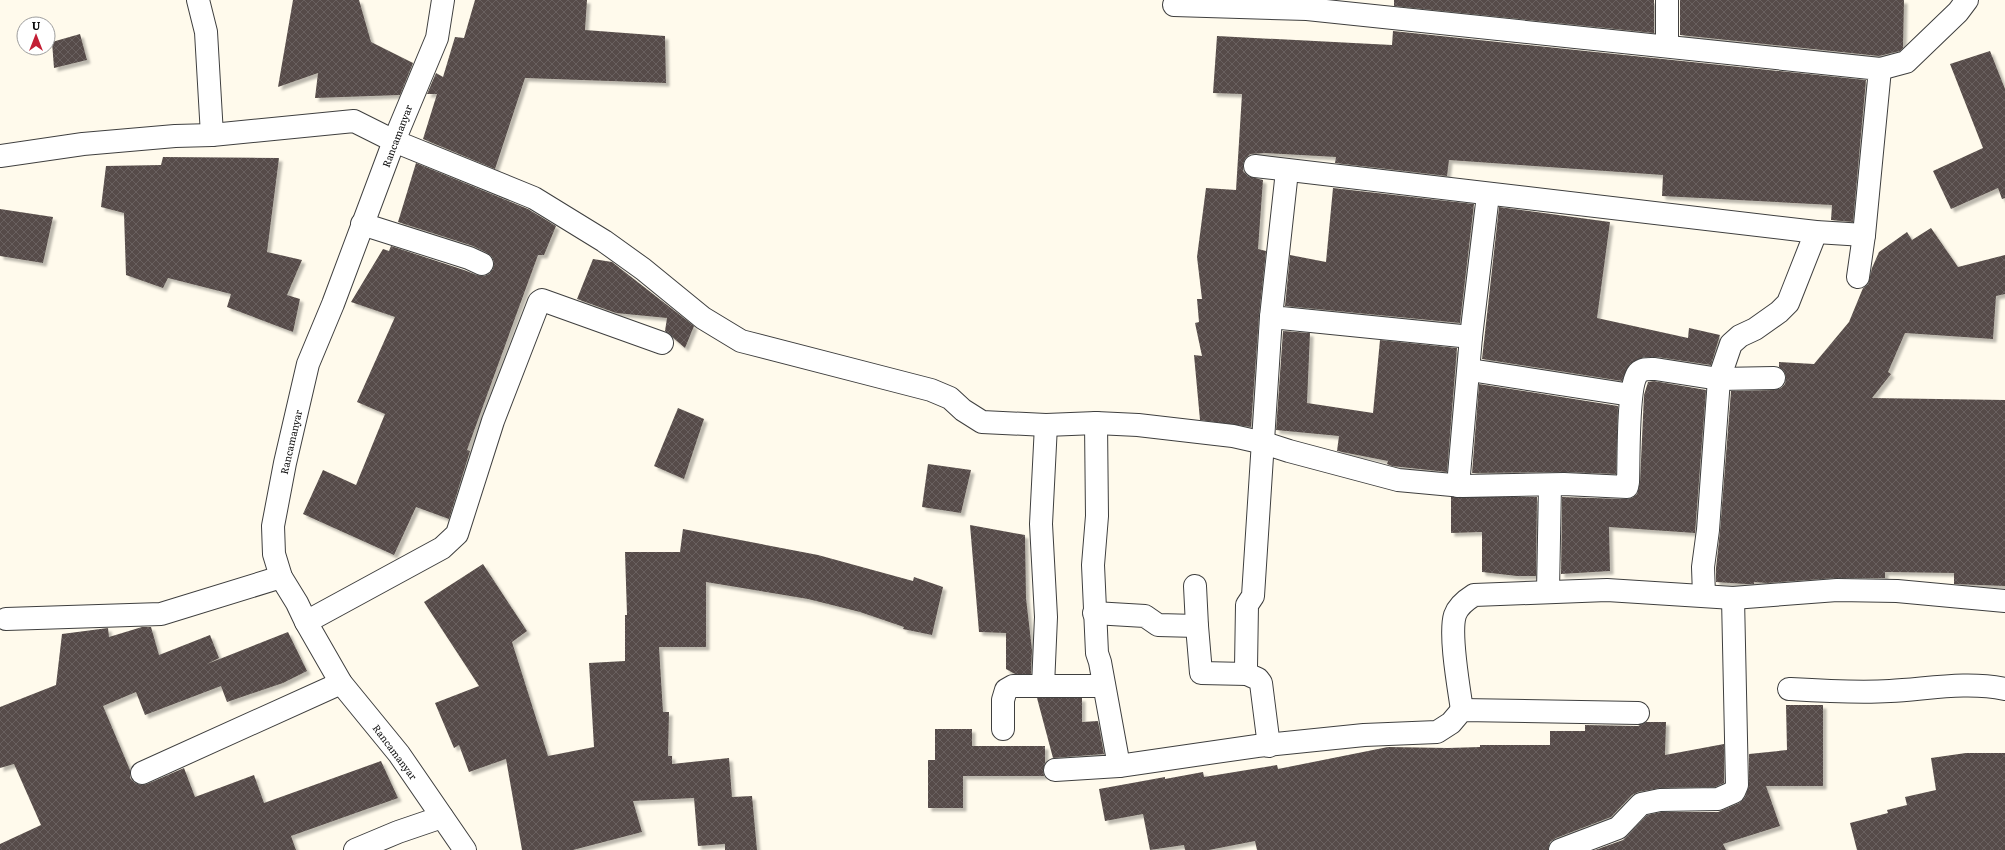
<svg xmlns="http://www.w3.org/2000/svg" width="2005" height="850" font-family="Literata,serif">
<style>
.building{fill:url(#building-cross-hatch);filter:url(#shadow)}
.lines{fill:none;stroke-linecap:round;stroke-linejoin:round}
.minor-casing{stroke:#3f3f3f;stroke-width:24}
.minor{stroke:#fff;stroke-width:22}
.labels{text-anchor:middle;stroke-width:4;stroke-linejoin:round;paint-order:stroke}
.street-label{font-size:10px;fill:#0c0c0c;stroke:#fff}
</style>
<defs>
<pattern id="building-cross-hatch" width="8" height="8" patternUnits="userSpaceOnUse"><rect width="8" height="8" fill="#564c48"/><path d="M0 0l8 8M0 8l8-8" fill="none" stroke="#69615e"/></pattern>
<filter id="shadow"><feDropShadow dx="3.5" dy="3.5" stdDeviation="1" flood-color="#0004"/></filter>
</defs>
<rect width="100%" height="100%" fill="#fffaec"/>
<g class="building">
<polygon points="293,0 359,0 371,42 413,63 400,95 315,98 318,73 278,87"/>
<polygon points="475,0 587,0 585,30 665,36 666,83 525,78 495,169 423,139 437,94 427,94 436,73 443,77 455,37 464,38"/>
<polygon points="1394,0 1654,0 1654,33 1394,6"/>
<polygon points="1680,0 1904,0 1903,48 1900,51 1879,56 1680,35"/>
<polygon points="1393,31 1866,80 1853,222 1831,220 1832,205 1662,196 1663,175 1449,160 1447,176 1335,163 1336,157 1265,153 1250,154 1245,159 1243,164 1243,171 1248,176 1263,180 1258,249 1266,251 1259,316 1251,427 1200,420 1194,355 1202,356 1195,323 1199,322 1197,299 1202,299 1197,257 1206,188 1236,190 1242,94 1213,93 1217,36 1392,45"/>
<polygon points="80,34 87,60 54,68 52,42"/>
<polygon points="1990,51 2005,89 2005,198 2002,199 1998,188 1951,209 1933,171 1983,148 1950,64"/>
<polygon points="163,157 279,158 267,252 302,260 287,295 300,299 293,332 227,307 231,294 168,278 163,288 126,275 124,213 101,207 106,166 161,165"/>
<polygon points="416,163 528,209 556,226 544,255 538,255 467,450 470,451 449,519 416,507 394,555 303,514 323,470 356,485 385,414 357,402 395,317 351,302 383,249 389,251 391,246 464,270 477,275 484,276 489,274 493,269 494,262 492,257 487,253 473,246 398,222"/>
<polygon points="1333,188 1474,204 1460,323 1285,306 1290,255 1326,262"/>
<polygon points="1499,207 1610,222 1597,318 1688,338 1689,328 1720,335 1711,365 1657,357 1644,357 1630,364 1622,381 1482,359"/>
<polygon points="0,209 53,217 43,263 0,256"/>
<polygon points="1931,228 1958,267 2005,255 2005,294 1996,296 1993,339 1905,333 1888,372 1891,374 1872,398 2005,400 2005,586 1954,584 1954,573 1885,572 1885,578 1836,578 1767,583 1754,582 1754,584 1746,584 1716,582 1716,568 1720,531 1731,391 1774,390 1781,388 1785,384 1786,377 1784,371 1779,367 1779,362 1814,364 1849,322 1863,288 1868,284 1872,268 1879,252 1907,232 1912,240"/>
<polygon points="593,259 612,262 694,326 685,348 665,331 667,318 616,313 577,299"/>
<polygon points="1283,331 1310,333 1307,403 1373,413 1380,340 1457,348 1447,472 1392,466 1387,464 1388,461 1337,451 1339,436 1276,430"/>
<polygon points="1654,381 1706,390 1695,533 1609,527 1610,571 1561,574 1562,497 1626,499 1632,498 1637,494 1640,482 1644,395 1648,382"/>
<polygon points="1479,384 1618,406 1616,474 1564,472 1472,473"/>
<polygon points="678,408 704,419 684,479 654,466"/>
<polygon points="928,464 971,470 961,513 922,507"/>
<polygon points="1451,497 1537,497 1536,576 1517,576 1482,572 1482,532 1451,533"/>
<polygon points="970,525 1025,535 1026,598 1032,650 1031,674 1015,674 1006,669 1006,633 979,632"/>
<polygon points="683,529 818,555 913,581 914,577 943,587 932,635 903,629 904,627 860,612 808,599 706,582 706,647 659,647 663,712 669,712 668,756 672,756 672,764 729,758 732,797 752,796 757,850 725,850 725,844 698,846 694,798 633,801 642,832 573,850 522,850 506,759 469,772 459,745 454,748 435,703 479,686 424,602 483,564 527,631 512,642 548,756 594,747 589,663 625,661 625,615 627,615 625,552 680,552"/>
<polygon points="142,627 151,627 159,655 210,635 219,658 207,664 288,632 307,671 283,683 227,702 221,686 145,715 136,692 103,706 130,770 130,778 135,783 141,785 147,784 184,768 195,797 254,775 264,803 381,761 398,798 291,836 296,850 0,850 0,844 41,825 14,764 0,768 0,707 56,685 62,634 108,628 109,637"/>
<polygon points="1037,698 1082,698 1082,722 1098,721 1104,754 1053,758"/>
<polygon points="1786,705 1823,705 1823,786 1766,786 1780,826 1723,844 1726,850 1595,850 1623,840 1647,815 1661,812 1718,812 1739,803 1745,797 1749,785 1749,754 1787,750"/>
<polygon points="1646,722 1666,722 1665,755 1724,744 1724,783 1715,787 1660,788 1638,792 1632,795 1611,817 1556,838 1550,842 1548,850 1257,850 1255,841 1209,850 1185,850 1184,845 1150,850 1143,814 1105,821 1099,789 1165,777 1165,779 1203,772 1204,777 1277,765 1278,769 1388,747 1448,748 1480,747 1480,745 1550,745 1550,731 1585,731 1585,725 1638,726"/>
<polygon points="935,729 972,729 972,746 1045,746 1045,763 1043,770 1044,776 963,776 963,808 928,808 928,760 935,760"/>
<polygon points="1966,753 2005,753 2005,850 1857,850 1850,823 1888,813 1887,810 1907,805 1905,797 1936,790 1931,758"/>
</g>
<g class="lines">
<g class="minor-casing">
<g id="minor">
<polyline points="198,0 206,32 212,135"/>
<polyline points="443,0 437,38 394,141 333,304 308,364 285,463 273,526 274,554 281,577 297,603 306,622 341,683 399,754 465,850"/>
<polyline points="1174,5 1307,9 1880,69 1864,235 1858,277"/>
<polyline points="1667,45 1667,0"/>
<polyline points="1880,69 1906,62 1958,12 1967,0"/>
<path d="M 0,156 L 83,144 L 175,136 L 212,135 L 354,121 L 394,141 L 534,198 L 604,241 L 643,269 L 703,318 L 741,341 L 931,390 L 950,398 L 963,410 L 982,422 L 1046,425 L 1096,423 L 1138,425 L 1233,436 L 1264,443 L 1289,451 L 1398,480 L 1463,486 L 1564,484 L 1627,487 L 1628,482 C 1629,462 1627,386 1638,373 C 1643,368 1649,369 1655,369 L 1719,379 L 1774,378"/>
<polyline points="1255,166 1816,232 1864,235"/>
<polyline points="1287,171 1271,317 1471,337"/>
<polyline points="362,224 469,258 482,264"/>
<polyline points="1470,370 1631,395"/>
<polyline points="1458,486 1471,337 1488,195"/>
<polyline points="1195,586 1197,626"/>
<polyline points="1548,591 1550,485"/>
<polyline points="1704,595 1703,567 1708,530 1719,379 1731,344 1740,336 1755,329 1779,312 1788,303 1816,232"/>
<polyline points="1094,613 1145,616 1158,625 1197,626 1201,673 1247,674"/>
<polyline points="6,619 161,614 281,577"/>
<polyline points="306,622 442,548 457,534 493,421 539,302 542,300 662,343"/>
<polyline points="1043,686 1104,686"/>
<path d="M 1789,689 C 1823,691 1856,693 1890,691 C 1928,689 1967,681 2005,689"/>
<path d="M 1462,710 C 1459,689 1449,634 1455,615 C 1458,606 1466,600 1474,595 L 1607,590 L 1733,598 L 1837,590 L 1897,591 L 2005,601"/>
<polyline points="1003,729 1003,700 1006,690 1013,686 1043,686 1046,617 1041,524 1046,425"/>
<polyline points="1269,746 1261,683 1258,679 1247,674 1246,667 1247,605 1253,596 1271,317"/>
<polyline points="1119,766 1257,746 1364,735 1437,732 1451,723 1462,710 1638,713"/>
<polyline points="1055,770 1119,766 1100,662 1097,653 1093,565 1097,516 1096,423"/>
<polyline points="142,773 341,683"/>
<polyline points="355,850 398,832 442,817"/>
<polyline points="1560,850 1618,828 1641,804 1660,800 1718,799 1734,792 1737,785 1733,598"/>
</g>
</g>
<use href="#minor" class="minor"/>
</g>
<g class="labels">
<g class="street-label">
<text transform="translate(397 136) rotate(-69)" y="4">Rancamanyar</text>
<text transform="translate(291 442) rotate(-77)" y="4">Rancamanyar</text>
<text transform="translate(395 752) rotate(53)" y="4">Rancamanyar</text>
</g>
</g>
<g transform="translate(36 36)"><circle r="19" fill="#ffffff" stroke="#9e9e9e"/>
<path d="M0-3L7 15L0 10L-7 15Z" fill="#c31e34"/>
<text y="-6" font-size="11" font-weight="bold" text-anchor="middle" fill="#0c0c0c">U</text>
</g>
</svg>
